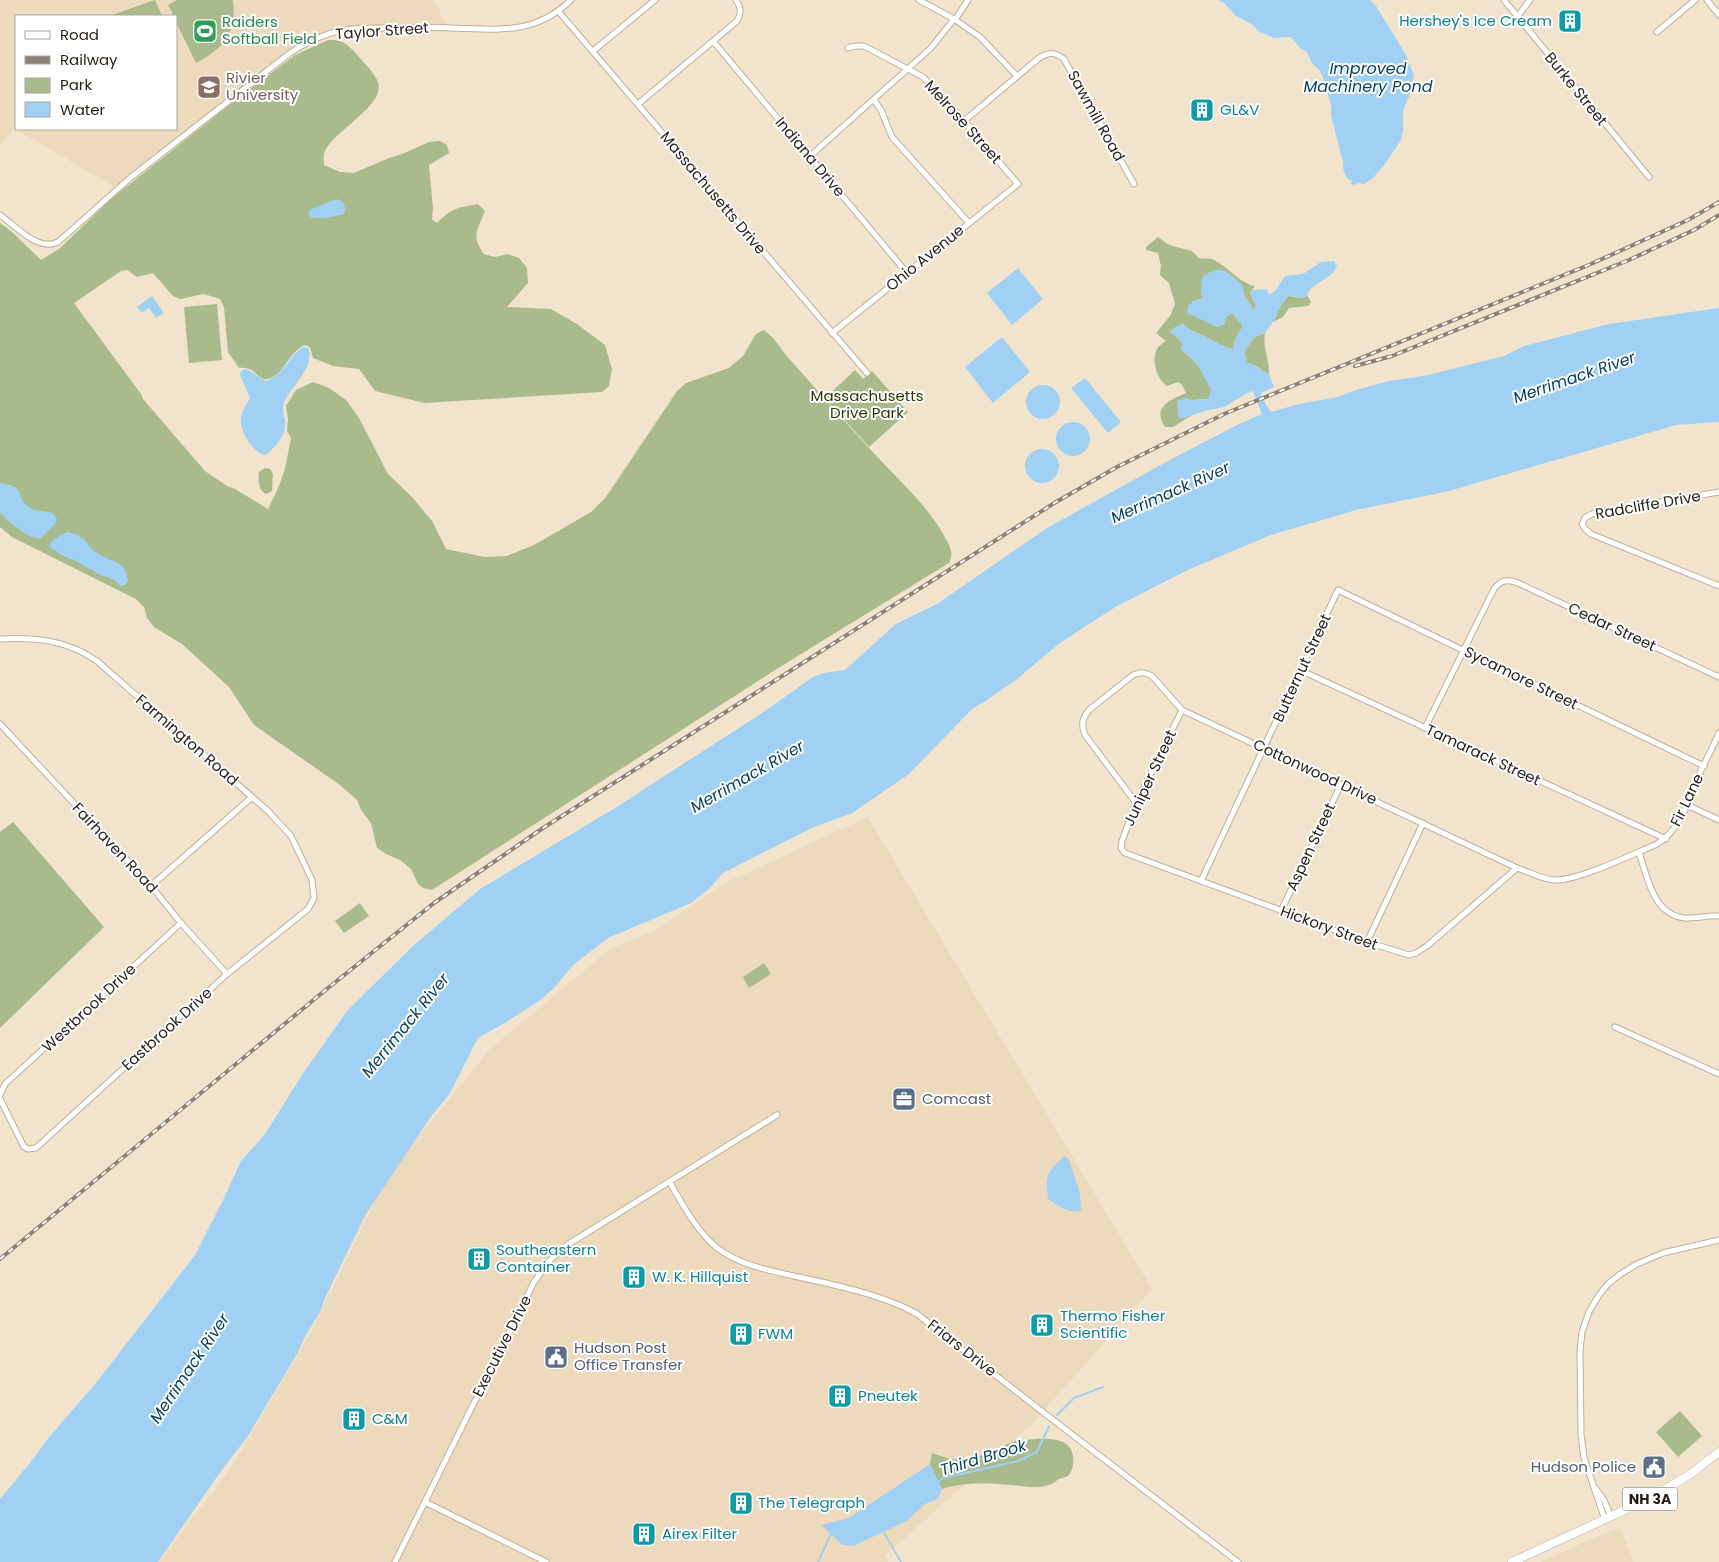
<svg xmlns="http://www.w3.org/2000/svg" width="1719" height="1562" font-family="Poppins,sans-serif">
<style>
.built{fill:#eddabd;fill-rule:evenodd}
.green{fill:#a9bb8c}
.water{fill:#a0d1f4}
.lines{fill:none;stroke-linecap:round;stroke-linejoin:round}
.stream{stroke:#a0d1f4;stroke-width:2}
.street-casing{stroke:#beb09a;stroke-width:7}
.primary-casing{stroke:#beb09a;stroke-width:9}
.street{stroke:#fff;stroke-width:5}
.primary{stroke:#fff;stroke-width:8}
.rail-casing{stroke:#8c8273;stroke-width:4}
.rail{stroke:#fff;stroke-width:2;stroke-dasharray:5.5;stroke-linecap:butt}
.labels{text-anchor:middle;stroke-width:4;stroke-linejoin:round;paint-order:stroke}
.shield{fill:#fff;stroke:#66625c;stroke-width:1}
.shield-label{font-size:14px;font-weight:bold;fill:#241e16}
.culture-label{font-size:15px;fill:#0d838f;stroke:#fff;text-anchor:start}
.leisure-label{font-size:15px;fill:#27864d;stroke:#fff;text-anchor:start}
.street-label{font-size:15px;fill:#241e16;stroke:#fff}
.education-label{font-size:15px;fill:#785e54;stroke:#fff;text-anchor:start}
.park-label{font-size:15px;fill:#2a3a00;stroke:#fff}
.service-label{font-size:15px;fill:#4e5e75;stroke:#fff;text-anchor:start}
.water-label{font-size:16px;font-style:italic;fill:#003e5f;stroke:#fff}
</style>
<rect width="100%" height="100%" fill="#f2e3cd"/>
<g class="built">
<path d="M 0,0 L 434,0 L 446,24 L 347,26 L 318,34 L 295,46 L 114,187 L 14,128 L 0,146 ZM 16,16 L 176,16 L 176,129 L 16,129 Z"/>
<polygon points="868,817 1152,1289 1032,1424 885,1556 888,1562 159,1562 232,1466 311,1332 387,1176 490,1049 611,948 655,931 727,882"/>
<polygon points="1621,1528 1633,1562 1541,1562 1598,1536"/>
</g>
<g class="green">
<polygon points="155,0 162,16 109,16"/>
<path d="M 177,0 L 233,0 C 237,34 224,48 196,63 L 176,22 L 176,16 L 174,16 L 168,5 Z"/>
<path d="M 328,40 C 345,39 349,46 360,58 C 365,64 375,74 378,82 C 386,106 332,131 324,153 C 323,157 324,161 324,165 L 340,172 L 354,173 L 389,158 L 402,154 L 429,142 L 440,141 L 447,145 L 449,153 L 429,165 L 433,208 L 432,220 L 437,223 C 453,207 457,208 478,204 L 485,211 C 477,231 471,235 484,254 L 495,257 L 508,254 L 519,258 L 527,268 L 528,283 L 507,307 L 551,309 L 577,324 L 605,345 L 612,369 L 609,386 L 602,392 L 424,403 L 375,391 L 359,369 L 333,366 L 313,358 L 310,347 L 305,345 C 289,351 282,378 267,379 C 256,380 257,366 239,368 L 228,352 L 224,307 L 220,299 L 204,294 L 180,299 L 173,296 L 153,273 L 137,277 L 127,270 L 121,271 L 74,303 L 141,394 L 143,399 L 205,471 L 227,486 L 235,489 L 268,509 L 279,486 L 285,469 L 291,438 L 287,431 L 288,419 L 286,406 L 296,390 L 313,382 L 329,388 L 346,400 L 359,418 L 388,474 L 412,497 L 432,521 L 446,549 L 485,557 L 507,556 L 534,545 L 591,512 L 606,497 L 677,391 L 686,383 L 729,368 L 743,356 L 756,334 L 764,330 L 773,338 L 785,354 C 813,385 840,417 869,448 C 897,479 931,507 949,545 C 952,552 952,557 949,563 L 780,667 L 432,890 L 423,888 L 418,884 L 411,869 L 400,860 L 386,854 L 377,848 L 371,823 L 361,810 L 357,800 L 340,785 L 254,725 L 229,687 L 182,644 L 154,627 L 147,618 L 144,607 L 136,599 L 12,537 L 0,527 L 0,223 L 11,231 L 41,260 L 59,249 L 112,198 L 223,110 L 295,55 Z"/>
<path d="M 1158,237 L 1169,245 L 1192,251 L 1199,258 C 1203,259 1207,258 1211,259 C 1225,263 1240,284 1255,286 L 1250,293 L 1256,305 L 1254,311 L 1244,295 L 1202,287 L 1201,294 L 1203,298 L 1192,302 L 1226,317 L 1232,312 L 1243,326 L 1236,338 L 1233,349 C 1221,347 1214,341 1204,336 C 1194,331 1191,332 1183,324 L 1171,332 L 1177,337 L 1183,344 L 1181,349 L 1198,365 L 1212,390 L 1208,399 L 1191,400 L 1184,418 L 1194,414 L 1173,427 L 1165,427 C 1151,407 1172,399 1186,393 L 1182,385 L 1178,382 L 1167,386 C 1157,379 1151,361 1157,349 C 1158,346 1163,343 1166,341 L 1156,333 L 1170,316 L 1175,304 L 1169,283 L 1160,275 L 1161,266 L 1158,253 L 1146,250 L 1146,247 Z"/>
<polygon points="1307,295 1311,302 1308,306 1289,308 1283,317 1273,322 1281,305 1288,296 1302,298"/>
<polygon points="217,304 222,360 189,363 184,307"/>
<path d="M 1265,333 C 1262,347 1270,360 1269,374 C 1260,371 1258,364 1247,363 L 1244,352 L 1254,337 Z"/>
<polygon points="855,370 863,379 872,371 908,412 869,447 825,398"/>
<path d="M 265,468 L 270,469 L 273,474 L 272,491 L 266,494 C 258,490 258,480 259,472 Z"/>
<polygon points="13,822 104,927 0,1028 0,832"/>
<polygon points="360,903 369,916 344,933 335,921"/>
<polygon points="764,963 771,974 749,988 743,977"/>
<polygon points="1680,1411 1702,1436 1678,1457 1656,1432"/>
<path d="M 1017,1440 C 1034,1440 1070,1432 1073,1456 C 1074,1462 1073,1470 1069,1475 C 1067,1477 1062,1478 1059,1479 C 1055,1481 1053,1484 1049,1485 C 1036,1489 1024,1486 1011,1485 C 992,1483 960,1482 942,1489 L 930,1464 L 932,1453 L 950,1459 L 972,1459 Z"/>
</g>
<g class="water">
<path d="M 1218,0 L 1370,0 L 1376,6 L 1406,55 L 1414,75 L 1412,89 L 1403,111 L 1403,131 L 1401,140 L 1385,164 L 1373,178 L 1364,184 L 1357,183 L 1356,185 L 1351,184 L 1352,180 L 1350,181 C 1344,175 1343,170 1343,162 L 1331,115 L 1331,105 L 1323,77 L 1319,70 L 1312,63 L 1307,52 L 1301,49 L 1291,37 L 1275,38 L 1259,32 L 1253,25 L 1236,16 L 1224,3 Z"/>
<path d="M 336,199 L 342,201 C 345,206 346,209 344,214 L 327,218 L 312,218 L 309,215 L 309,211 L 311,209 Z"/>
<path d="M 1334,261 L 1337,266 C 1331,281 1310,282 1306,297 C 1300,299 1295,296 1288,296 L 1281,305 L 1275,319 L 1265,333 L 1254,337 L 1244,352 L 1247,363 C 1258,365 1260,371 1269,374 L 1274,387 L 1261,393 L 1266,405 L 1271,412 L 1299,404 L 1338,397 L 1359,389 L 1389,381 L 1424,376 L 1504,356 L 1524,346 L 1609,324 L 1719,308 L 1719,422 L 1676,425 L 1449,491 L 1356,510 L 1271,535 L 1190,569 L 1117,606 L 1060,643 L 1017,679 L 983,703 L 973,708 L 909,774 L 852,813 L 812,828 L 723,873 L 711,887 L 691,903 L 608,938 L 573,965 L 555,987 L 539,1001 L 503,1024 L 478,1038 L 450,1093 L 430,1118 L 366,1214 L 325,1298 L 321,1310 L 305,1337 L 297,1354 L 248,1436 L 221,1471 L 158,1562 L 0,1562 L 0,1499 L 30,1463 L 50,1436 L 96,1383 L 195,1255 L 223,1200 L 241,1161 L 265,1134 L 304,1072 L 347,1011 L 414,945 L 480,889 L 615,808 L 759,715 L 813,677 L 824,673 L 845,670 L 896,624 L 937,604 L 1047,528 L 1166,462 L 1237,425 L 1262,414 L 1253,392 L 1251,391 L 1224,407 L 1205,411 L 1184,418 L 1179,418 L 1177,401 L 1187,398 L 1191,400 L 1208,399 L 1211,390 L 1198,365 L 1181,349 L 1183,344 L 1177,337 L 1170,332 L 1175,327 L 1183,324 C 1191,332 1194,331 1204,336 C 1214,340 1221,347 1233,349 L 1236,338 L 1243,326 L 1232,313 L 1226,317 L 1224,325 L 1217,327 L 1187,313 L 1188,307 L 1192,302 L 1203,298 L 1201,294 L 1202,278 C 1218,262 1230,273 1243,286 L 1244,295 L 1254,310 L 1256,305 L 1250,293 L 1252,290 L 1267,289 L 1269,295 L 1275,291 L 1285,276 L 1303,274 L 1321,262 Z"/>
<polygon points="1018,268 1043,299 1012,325 987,293"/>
<polygon points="152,296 164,313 156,318 149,308 142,313 137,307"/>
<polygon points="1002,337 1030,372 993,403 965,367"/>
<path d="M 303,347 L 308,348 C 316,367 290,387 284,403 C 281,410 285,416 285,423 C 286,436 275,447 266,455 C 253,454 239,430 241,417 C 242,411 247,404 250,398 L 240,375 L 241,371 L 245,369 C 254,371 258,379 267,381 C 285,373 288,357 303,347 Z"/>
<polygon points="1085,378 1121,422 1108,433 1071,388"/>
<circle cx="1043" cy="402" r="17"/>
<circle cx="1073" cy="439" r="17"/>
<circle cx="1042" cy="466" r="17"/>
<path d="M 0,483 C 29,487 13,496 29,507 C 35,512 46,511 53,513 L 57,519 C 56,525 52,527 48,531 C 46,534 42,537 39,538 C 30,540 5,519 0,512 Z"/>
<path d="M 68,532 C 90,537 84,545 99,554 C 113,564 125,558 128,581 L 125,585 L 120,586 L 115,580 L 98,574 L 78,562 L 61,555 L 49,546 C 53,538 60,535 68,532 Z"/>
<path d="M 1065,1156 L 1069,1160 L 1080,1193 L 1081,1211 C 1068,1214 1059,1206 1048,1199 C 1046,1174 1046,1172 1065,1156 Z"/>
<polygon points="930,1464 942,1489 938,1499 925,1504 907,1521 853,1546 842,1545 821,1525 849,1518"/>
</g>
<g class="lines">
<g class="stream">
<polyline points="1057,1415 1074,1398 1103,1387"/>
<polyline points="938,1482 943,1478 1018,1461 1037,1452 1049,1426"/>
<polyline points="884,1533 901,1562"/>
<polyline points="818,1562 832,1532"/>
</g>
<g class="street-casing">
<g id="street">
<polyline points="919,0 954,19 980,37 1017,76"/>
<polyline points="1504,0 1649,177"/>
<polyline points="1707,0 1719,15"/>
<polyline points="559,12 867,373"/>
<polyline points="1517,17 1530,0"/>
<polyline points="955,20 968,0"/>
<polyline points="1657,32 1695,0"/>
<polyline points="713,41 907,273"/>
<polyline points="593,51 655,0"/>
<polyline points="874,100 881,110 892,137 969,223"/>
<path d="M 638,104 L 737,21 C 742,13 741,7 736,0"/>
<path d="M 964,121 L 1039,58 C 1049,52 1055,52 1064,59 L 1134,184"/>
<polyline points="809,157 931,48 954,19"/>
<path d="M 0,215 C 16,226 38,252 58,242 L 130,178 L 290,53 C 302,45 314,39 328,34 C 350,27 374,28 396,28 C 414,28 432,27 450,28 C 497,29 534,36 571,0"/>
<polyline points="832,333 1018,184 964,121 923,77 864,46 855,46 848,48"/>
<polyline points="1719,492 1592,514 1585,518 1582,524 1585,529 1591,534 1719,586"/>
<path d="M 0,639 C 35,637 67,640 97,661 L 268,811 L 291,836 L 312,880 L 314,898 L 308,909 L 227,974 L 36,1148 L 28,1149 L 24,1147 L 0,1099"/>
<polyline points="1300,670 1666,839"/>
<polyline points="1182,710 1136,803 1122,841 1121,848 1125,853 1367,942 1409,955 1416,953 1427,946 1517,868"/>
<polyline points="0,724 151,886 181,923 227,974"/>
<path d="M 1425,728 L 1494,589 C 1501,580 1507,579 1518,583 L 1719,677"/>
<path d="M 1136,803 L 1085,735 C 1081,725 1082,719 1089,710 L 1133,675 C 1141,672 1145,672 1152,676 L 1182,710 L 1517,868 C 1529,872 1542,879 1554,880 C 1578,881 1633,854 1657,844 C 1682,829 1691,794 1702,768 C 1708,756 1714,745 1719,733"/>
<polyline points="1687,805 1719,820"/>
<path d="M 1639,852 C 1647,877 1653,914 1684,918 C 1696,919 1707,915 1719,916"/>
<polyline points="1201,881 1338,590 1704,766"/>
<polyline points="151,886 252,797"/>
<polyline points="1281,911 1341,784"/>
<polyline points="1367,942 1423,823"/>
<polyline points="1615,1027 1719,1074"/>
<polyline points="0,1095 5,1084 181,923"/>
<path d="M 670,1183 C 683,1205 696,1230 716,1247 C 739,1265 767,1270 794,1276 C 831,1284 885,1295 917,1314 L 1048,1416 L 1238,1562"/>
<polyline points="1596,1489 1604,1500 1611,1517"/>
<polyline points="425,1502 546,1562"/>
<polyline points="1605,1520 1584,1458 1581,1434 1580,1352 1582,1332 1589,1312 1599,1295 1608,1284 1619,1275 1637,1264 1663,1253 1719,1240"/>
<polyline points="395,1562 534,1282 550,1260 567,1245 777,1115"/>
</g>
</g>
<g class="primary-casing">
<polyline id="primary" points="1512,1562 1653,1497 1692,1473 1719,1452"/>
</g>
<use href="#street" class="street"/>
<use href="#primary" class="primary"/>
<g class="rail-casing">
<g id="rail">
<polyline points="1355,366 1392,356 1629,260 1694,230 1719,215"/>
<polyline points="0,1259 328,988 434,903 543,828 1056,502 1117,467 1224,414 1591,264 1688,220 1719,202"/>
</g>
</g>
<use href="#rail" class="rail"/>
</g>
<defs>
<g id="building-square" transform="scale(1.25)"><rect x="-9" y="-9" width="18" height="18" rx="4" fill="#0f9aa8" stroke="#fff"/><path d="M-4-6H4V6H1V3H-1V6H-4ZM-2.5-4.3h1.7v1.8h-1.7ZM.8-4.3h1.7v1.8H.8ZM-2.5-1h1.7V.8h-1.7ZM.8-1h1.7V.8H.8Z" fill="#fff"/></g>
<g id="stadium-square" transform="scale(1.25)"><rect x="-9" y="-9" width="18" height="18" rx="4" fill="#2e9e5b" stroke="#fff"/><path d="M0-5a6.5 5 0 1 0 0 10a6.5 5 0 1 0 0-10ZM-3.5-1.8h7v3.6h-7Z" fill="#fff"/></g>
<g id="university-square" transform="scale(1.25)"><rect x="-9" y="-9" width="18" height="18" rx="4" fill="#8d6e63" stroke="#fff"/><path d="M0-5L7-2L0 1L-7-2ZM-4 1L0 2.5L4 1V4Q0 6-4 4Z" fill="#fff"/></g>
<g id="office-square" transform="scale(1.25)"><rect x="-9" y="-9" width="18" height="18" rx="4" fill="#5c6f8a" stroke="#fff"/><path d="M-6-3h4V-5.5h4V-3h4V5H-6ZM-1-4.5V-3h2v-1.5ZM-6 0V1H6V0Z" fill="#fff"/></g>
<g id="civic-square" transform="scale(1.25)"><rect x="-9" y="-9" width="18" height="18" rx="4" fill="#5c6f8a" stroke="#fff"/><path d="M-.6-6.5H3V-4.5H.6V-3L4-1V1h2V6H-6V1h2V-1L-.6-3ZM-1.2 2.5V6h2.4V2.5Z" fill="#fff"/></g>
</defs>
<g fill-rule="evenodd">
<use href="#building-square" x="1570" y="21"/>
<use href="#stadium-square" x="205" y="31"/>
<use href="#university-square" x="209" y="87"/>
<use href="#building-square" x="1202" y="110"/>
<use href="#office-square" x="904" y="1099"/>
<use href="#building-square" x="479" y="1259"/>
<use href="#building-square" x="634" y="1277"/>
<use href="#building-square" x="1042" y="1325"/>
<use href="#building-square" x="741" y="1334"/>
<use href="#civic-square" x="556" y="1357"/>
<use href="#building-square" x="840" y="1396"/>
<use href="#building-square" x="354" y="1419"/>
<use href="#civic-square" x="1654" y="1467"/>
<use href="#building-square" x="741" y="1503"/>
<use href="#building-square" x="644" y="1534"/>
</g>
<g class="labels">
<rect class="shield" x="1622.5" y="1487.5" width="55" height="23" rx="4"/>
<g class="shield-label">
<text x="1650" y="1504">NH 3A</text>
</g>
<g class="culture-label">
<text x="1552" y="26" text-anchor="end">Hershey's Ice Cream</text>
<text x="1220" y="115">GL&amp;V</text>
<text x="496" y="1255">Southeastern<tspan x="496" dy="17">Container</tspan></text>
<text x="652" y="1282">W. K. Hillquist</text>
<text x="1060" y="1321">Thermo Fisher<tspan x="1060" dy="17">Scientific</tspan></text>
<text x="758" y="1339">FWM</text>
<text x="858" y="1401">Pneutek</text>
<text x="372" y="1424">C&amp;M</text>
<text x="758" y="1508">The Telegraph</text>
<text x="662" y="1539">Airex Filter</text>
</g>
<g class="leisure-label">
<text x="222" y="27">Raiders<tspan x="222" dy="17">Softball Field</tspan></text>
</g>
<g class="street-label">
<text transform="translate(382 31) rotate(-4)" y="5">Taylor Street</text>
<text transform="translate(1576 89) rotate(51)" y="5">Burke Street</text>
<text transform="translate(1096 116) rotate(61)" y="5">Sawmill Road</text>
<text transform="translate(963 122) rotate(48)" y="5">Melrose Street</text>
<text transform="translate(810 157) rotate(50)" y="5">Indiana Drive</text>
<text transform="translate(713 193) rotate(50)" y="5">Massachusetts Drive</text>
<text transform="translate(925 258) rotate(-39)" y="5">Ohio Avenue</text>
<text transform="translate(1648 505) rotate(-10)" y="5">Radcliffe Drive</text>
<text transform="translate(1612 627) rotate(25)" y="5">Cedar Street</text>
<text transform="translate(1302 668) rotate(-65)" y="5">Butternut Street</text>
<text transform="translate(1521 678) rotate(26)" y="5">Sycamore Street</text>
<text transform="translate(187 740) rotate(41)" y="5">Farmington Road</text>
<text transform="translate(1483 755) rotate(25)" y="5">Tamarack Street</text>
<text transform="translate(1315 772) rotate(25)" y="5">Cottonwood Drive</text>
<text transform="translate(1150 778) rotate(-65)" y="5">Juniper Street</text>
<text transform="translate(1687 800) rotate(-64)" y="5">Fir Lane</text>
<text transform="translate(1311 847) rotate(-65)" y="5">Aspen Street</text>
<text transform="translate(115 848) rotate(47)" y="5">Fairhaven Road</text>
<text transform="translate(1329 928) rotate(20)" y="5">Hickory Street</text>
<text transform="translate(89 1008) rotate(-43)" y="5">Westbrook Drive</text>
<text transform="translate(167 1029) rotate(-42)" y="5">Eastbrook Drive</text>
<text transform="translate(502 1346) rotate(-63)" y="5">Executive Drive</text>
<text transform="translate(962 1348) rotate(38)" y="5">Friars Drive</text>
</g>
<g class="education-label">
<text x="226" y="83">Rivier<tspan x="226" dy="17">University</tspan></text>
</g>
<g class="park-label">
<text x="867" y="401">Massachusetts<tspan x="867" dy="17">Drive Park</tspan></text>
</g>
<g class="service-label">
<text x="922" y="1104">Comcast</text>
<text x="574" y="1353">Hudson Post<tspan x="574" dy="17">Office Transfer</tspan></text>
<text x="1636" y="1472" text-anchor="end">Hudson Police</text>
</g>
<g class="water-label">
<text x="1368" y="74">Improved<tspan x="1368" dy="18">Machinery Pond</tspan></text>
<text transform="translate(1574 377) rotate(-19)" y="6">Merrimack River</text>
<text transform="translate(1170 492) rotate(-24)" y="6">Merrimack River</text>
<text transform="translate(747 776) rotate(-30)" y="6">Merrimack River</text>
<text transform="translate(405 1025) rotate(-51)" y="6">Merrimack River</text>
<text transform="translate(189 1368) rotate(-56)" y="6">Merrimack River</text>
<text transform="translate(983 1457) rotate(-17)" y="6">Third Brook</text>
</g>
</g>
<rect x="15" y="15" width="162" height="115" fill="#ffffff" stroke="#a7a5a2"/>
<rect x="25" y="31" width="25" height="8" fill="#ffffff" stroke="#a7a5a2"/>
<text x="60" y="40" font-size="15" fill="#241e16">Road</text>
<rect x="25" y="56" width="25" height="8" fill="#8c8273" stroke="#a7a5a2"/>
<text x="60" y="65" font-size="15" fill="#241e16">Railway</text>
<rect x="25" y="78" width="25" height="15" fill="#a9bb8c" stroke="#a7a5a2"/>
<text x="60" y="90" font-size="15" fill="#241e16">Park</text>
<rect x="25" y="102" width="25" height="15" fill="#a0d1f4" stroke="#a7a5a2"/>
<text x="60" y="115" font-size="15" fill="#241e16">Water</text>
</svg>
